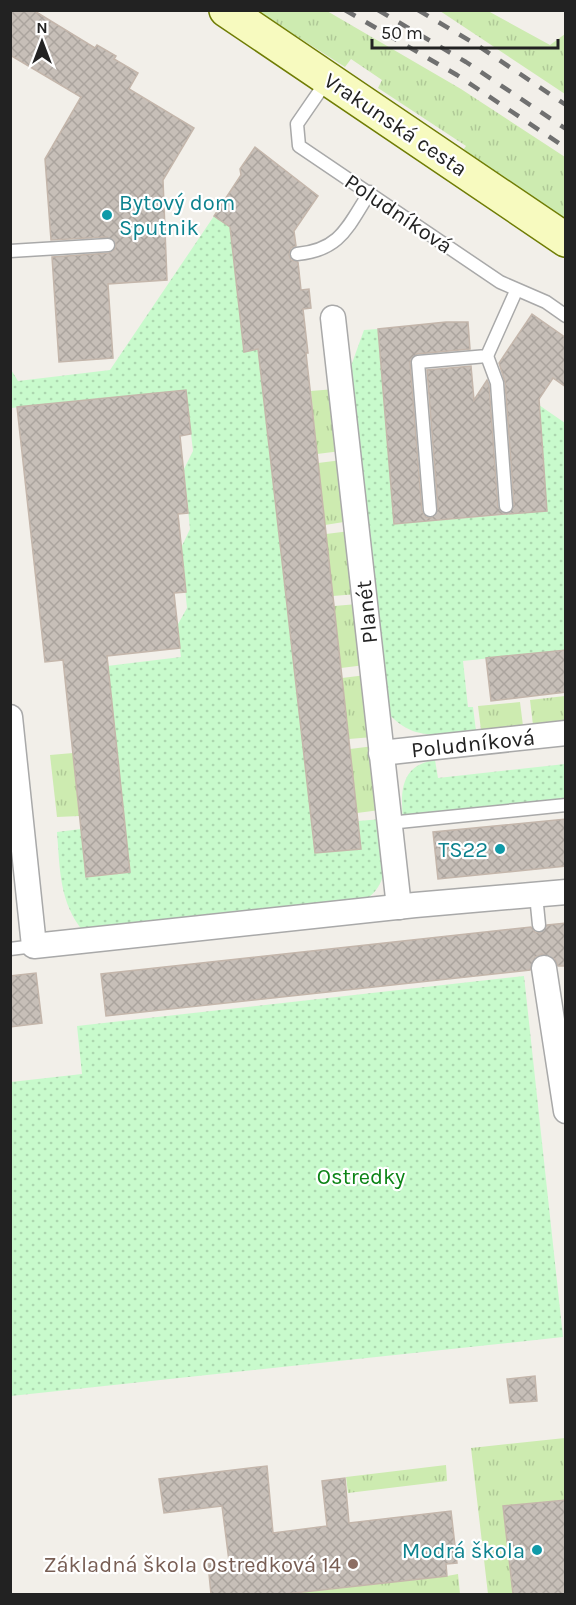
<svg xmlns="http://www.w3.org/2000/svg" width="576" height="1605" font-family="Karla,sans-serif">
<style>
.grass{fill:url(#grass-tufts)}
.park{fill:url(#park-dots)}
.building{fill:url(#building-cross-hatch);stroke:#c4b6ab;stroke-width:1.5}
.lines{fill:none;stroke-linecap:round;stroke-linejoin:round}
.service-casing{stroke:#a9a9a9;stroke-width:15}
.minor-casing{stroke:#a9a9a9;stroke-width:27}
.secondary-casing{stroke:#707d05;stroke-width:36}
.service{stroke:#fff;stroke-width:12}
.minor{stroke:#fff;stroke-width:24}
.secondary{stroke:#f7fabf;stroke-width:33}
.rail{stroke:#707070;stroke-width:4.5;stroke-dasharray:12 12;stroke-linecap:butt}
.culture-dot{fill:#0f9aa8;stroke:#fff;stroke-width:2}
.education-dot{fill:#8d6e63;stroke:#fff;stroke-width:2}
.labels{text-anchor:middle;stroke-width:4.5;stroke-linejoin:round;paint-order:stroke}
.street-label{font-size:22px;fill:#222;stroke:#fff}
.culture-label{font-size:22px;fill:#0d838f;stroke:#fff;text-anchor:end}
.park-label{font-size:22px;fill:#0c8416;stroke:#fff}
.education-label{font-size:22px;fill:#785e54;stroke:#fff;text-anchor:end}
</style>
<defs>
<pattern id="grass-tufts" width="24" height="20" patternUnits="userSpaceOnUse" patternTransform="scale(1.5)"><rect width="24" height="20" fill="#cdebb0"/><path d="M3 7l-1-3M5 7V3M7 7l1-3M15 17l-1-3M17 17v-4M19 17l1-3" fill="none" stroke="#b0c997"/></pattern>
<pattern id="park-dots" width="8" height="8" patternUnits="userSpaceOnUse" patternTransform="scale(1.5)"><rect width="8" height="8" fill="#c8facc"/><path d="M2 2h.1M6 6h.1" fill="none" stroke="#acd6af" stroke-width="1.8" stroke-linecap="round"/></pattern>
<pattern id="building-cross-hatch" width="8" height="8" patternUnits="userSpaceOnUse" patternTransform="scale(1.5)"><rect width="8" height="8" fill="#c7bfb8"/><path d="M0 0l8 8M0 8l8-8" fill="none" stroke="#aba49e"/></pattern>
</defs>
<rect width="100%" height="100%" fill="#f2efe9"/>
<g class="grass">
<polygon points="257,11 327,11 461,89 565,157 565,224 461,153 466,146 378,88 382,80 351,59 345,67"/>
<polygon points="440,11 488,11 550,45 565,34 565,94"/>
<polygon points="335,389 341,451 317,454 311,391"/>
<polygon points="342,460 350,521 325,525 318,463"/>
<polygon points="350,531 357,594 333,596 326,534"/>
<polygon points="358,604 365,665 341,668 334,606"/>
<polygon points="366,675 373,737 349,739 342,678"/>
<polygon points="565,696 565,721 533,725 530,700"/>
<polygon points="520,702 523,726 481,730 478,706"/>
<polygon points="374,746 380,810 357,813 350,749"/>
<polygon points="73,753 79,816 57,817 50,755"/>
<polygon points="565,1438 565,1500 503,1506 513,1594 488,1594 471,1448"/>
<polygon points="446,1465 447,1481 348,1493 346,1477"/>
<polygon points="458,1574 460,1594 285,1594 447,1576"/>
</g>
<g class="park">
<path d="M 214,216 L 249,240 L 233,253 L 244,351 L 261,349 L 360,849 L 358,821 L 382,819 C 383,853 395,880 363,902 L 84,932 C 59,903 60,869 57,832 L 81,829 L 86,877 L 130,872 L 107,666 L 181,657 L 177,626 L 187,608 L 181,548 L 190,529 L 184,469 L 193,451 L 186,390 L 11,408 L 10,368 L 18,381 L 110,370 Z"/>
<path d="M 378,329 L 394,524 L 547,511 L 539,405 L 565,423 L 565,650 L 463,661 L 468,707 L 473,707 L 476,731 C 440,735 410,742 386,710 L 347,377 L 364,330 Z"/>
<path d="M 435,760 L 438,778 L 565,764 L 565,801 L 403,818 C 400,789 402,765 435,760 Z"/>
<polygon points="524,976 563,1337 11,1396 11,1082 82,1074 77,1026"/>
</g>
<g class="building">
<polygon points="10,10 33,10 95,48 97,45 116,56 114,59 138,73 129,89 194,128 163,180 167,280 108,284 113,358 59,362 52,257 109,253 115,249 116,244 107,237 51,240 45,159 81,97 10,55"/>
<polygon points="255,147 318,196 294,231 296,246 291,248 289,255 291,260 298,262 301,290 309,289 311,308 303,309 308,353 306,353 361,849 315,853 258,349 244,352 230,227 214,216 241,175 240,169"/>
<polygon points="532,314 566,338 566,387 553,378 539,399 547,511 507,514 514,505 505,382 499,363"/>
<polygon points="446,322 468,322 470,349 417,354 410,362 422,511 426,517 431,518 438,509 427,370 471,366 474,400 487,380 489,385 498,507 506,514 394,524 378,329"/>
<polygon points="186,390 191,434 180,436 188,513 178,514 186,592 174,593 180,648 107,656 130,872 86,877 63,660 45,662 17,407"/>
<polygon points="566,650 566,692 491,701 486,658"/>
<polygon points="566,819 566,866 438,879 433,832"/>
<polygon points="566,923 566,966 558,966 555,959 542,954 535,957 530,970 106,1016 101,974 531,927 535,932 540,933 547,925"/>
<polygon points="36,973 42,1023 10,1027 10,976"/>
<polygon points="535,1376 537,1401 510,1403 507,1379"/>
<polygon points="267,1466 273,1533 327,1526 322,1481 345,1478 349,1523 451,1511 457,1563 446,1564 447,1576 285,1594 211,1594 208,1564 229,1561 222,1506 164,1513 159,1479"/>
<polygon points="566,1500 566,1594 513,1594 503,1506"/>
</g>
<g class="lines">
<g class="service-casing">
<g id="service">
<polyline points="328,79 297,124 299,146 500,282 546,302 566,316"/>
<polyline points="10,251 108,245"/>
<path d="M 297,254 C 341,250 348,226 370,192"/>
<polyline points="487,356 497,383 506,506"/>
<polyline points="430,510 418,362 487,356 516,291"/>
<polyline points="389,823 566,805"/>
<polyline points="536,895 539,925"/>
<polyline points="10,949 34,946"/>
</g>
</g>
<g class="minor-casing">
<g id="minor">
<polyline points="333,318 399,907"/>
<polyline points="10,717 34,946 415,905 566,892"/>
<polyline points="381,753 566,733"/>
<polyline points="544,968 566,1111"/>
</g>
</g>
<g class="secondary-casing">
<polyline id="secondary" points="226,10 566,240"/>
</g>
<use href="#service" class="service"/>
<use href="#minor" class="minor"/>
<use href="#secondary" class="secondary"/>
<g class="rail">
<polyline points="345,10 457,75 566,148"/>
<polyline points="378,10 466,62 566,129"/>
<polyline points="418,10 477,45 566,105"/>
</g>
</g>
<g class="culture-dot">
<circle cx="107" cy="215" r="6"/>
<circle cx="500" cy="849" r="6"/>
<circle cx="537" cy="1550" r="6"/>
</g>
<circle class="education-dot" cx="353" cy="1564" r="6"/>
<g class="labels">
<g class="street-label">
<text transform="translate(396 124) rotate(34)" y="8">Vrakunská cesta</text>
<text transform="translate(399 213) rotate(34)" y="8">Poludníková</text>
<text transform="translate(366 612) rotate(-96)" y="8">Planét</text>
<text transform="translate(473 743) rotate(-6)" y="8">Poludníková</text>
</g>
<g class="culture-label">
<text x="119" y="210" text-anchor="start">Bytový dom<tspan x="119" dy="25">Sputnik</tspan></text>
<text x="488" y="857">TS22</text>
<text x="525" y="1558">Modrá škola</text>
</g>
<g class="park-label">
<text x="361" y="1184">Ostredky</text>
</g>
<g class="education-label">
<text x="341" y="1572">Základná škola Ostredková 14</text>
</g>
</g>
<rect width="576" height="1605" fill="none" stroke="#222222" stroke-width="24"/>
<g transform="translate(42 42)" stroke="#ffffff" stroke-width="4.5" paint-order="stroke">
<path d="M0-4.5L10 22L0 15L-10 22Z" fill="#222222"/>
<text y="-9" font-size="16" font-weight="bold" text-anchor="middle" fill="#222222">N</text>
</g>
<path d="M372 39v9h186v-9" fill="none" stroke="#222222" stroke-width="3"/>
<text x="381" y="39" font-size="18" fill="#222222" stroke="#ffffff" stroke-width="4.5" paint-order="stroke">50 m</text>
</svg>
